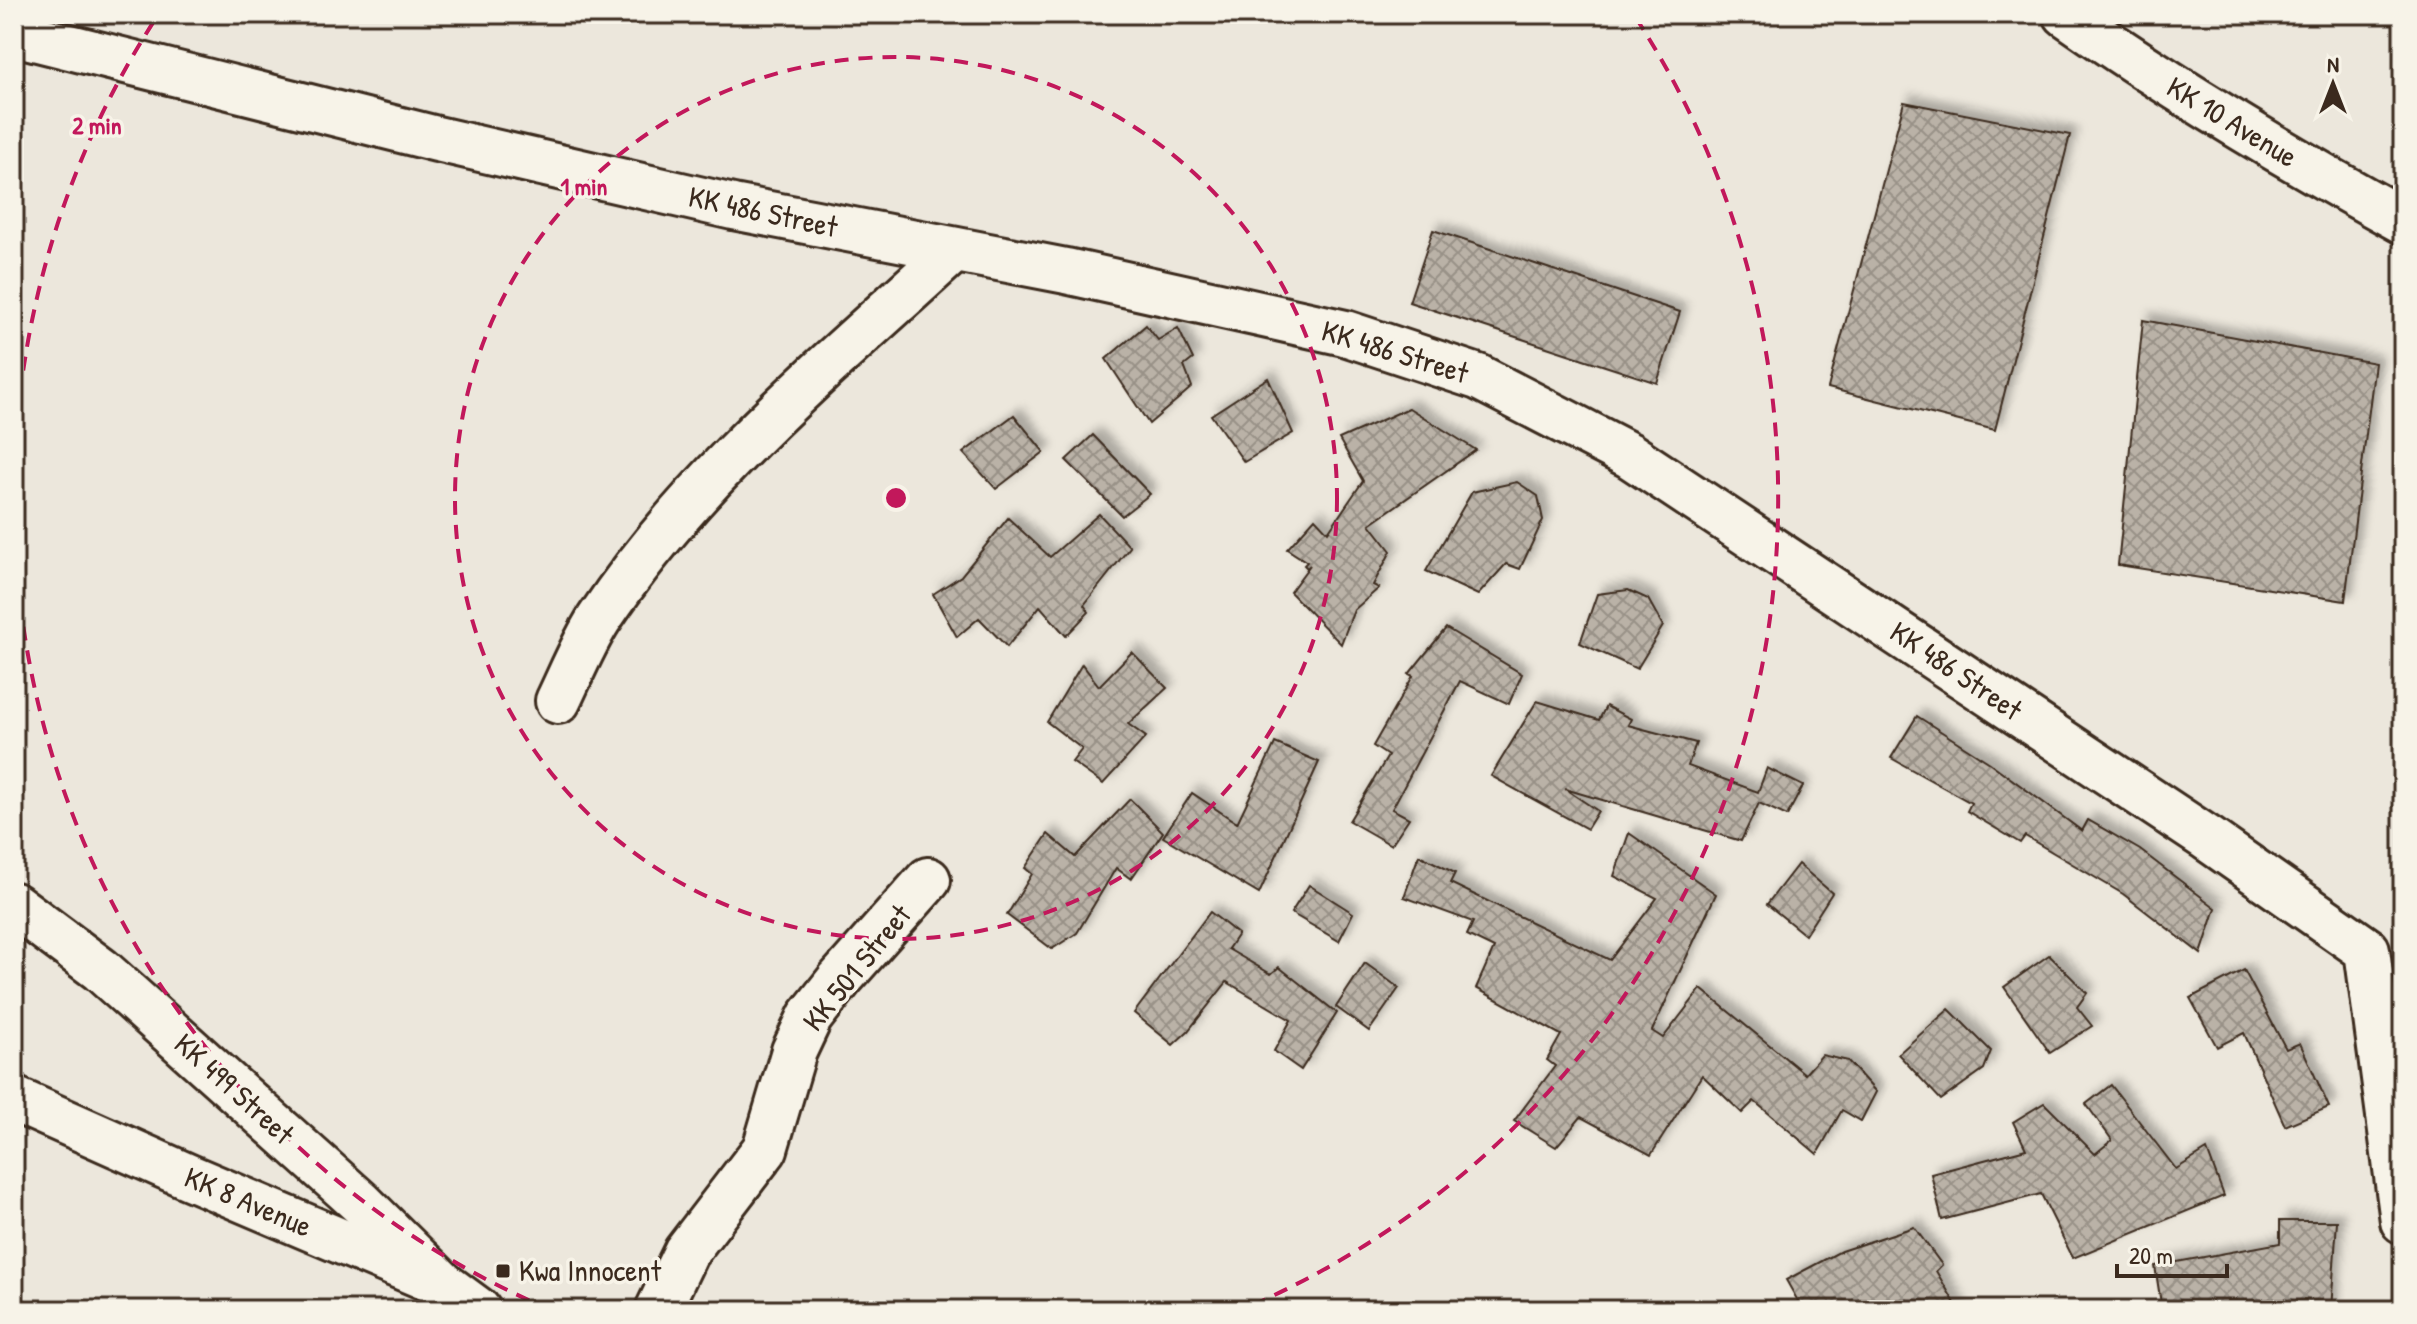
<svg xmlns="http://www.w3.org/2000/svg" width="2417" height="1324" font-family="'Patrick Hand',sans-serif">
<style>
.building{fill:url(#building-cross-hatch);stroke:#3b2a1e;stroke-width:2;filter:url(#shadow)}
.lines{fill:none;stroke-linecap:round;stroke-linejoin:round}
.minor-casing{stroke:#3b2a1e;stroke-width:50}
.major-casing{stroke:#3b2a1e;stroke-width:50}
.minor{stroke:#f7f3e8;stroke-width:44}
.major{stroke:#f7f3e8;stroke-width:44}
.ring{fill:none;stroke:#c2185b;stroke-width:4;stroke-dasharray:14 10}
.poi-dot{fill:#3b2a1e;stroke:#f7f3e8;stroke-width:3}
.labels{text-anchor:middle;stroke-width:7;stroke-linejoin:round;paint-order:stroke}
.street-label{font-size:30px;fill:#3b2a1e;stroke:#f7f3e8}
.poi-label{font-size:30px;fill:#3b2a1e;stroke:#f7f3e8;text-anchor:start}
.centre{fill:#c2185b;stroke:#f7f3e8;stroke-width:4}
.ring-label{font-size:24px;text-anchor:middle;font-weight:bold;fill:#c2185b;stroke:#f7f3e8;stroke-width:7;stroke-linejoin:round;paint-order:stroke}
</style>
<defs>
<pattern id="building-cross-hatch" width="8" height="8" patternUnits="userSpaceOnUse" patternTransform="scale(2)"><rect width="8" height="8" fill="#bab2a7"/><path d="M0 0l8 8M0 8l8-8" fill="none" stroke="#989187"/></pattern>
<filter id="shadow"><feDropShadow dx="7" dy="-7" stdDeviation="4" flood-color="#0004"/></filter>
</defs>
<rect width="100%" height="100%" fill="#ece7dc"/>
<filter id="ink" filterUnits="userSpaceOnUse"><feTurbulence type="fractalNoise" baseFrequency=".0125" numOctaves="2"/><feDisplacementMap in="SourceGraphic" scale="16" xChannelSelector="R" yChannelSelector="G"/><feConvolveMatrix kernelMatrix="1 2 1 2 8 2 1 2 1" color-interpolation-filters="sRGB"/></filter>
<g filter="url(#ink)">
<g class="building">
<polygon points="1904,102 2070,135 1995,430 1828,388"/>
<polygon points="1433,230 1680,312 1657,383 1409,302"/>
<polygon points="2143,320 2375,363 2345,601 2118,565"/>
<polygon points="1146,325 1158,340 1178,328 1193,359 1184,366 1192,387 1149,424 1106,359"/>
<polygon points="1268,378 1293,433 1244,462 1211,415"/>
<polygon points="1409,408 1476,450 1370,524 1391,551 1373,585 1379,588 1354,610 1341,644 1290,592 1310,565 1307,568 1304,565 1307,562 1287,549 1315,518 1328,532 1363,481 1339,439"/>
<polygon points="1014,415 1044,452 996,489 963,453"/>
<polygon points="1093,435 1150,494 1122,516 1066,460"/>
<polygon points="1517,482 1538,496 1543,520 1520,569 1506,564 1478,595 1426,571 1472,492"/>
<polygon points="1099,514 1130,547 1084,605 1089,612 1066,636 1040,606 1007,647 979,618 957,637 933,594 961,576 1008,518 1050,557"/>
<polygon points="1628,590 1648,599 1663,626 1637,669 1580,643 1597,594"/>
<polygon points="1446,628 1522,674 1509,704 1460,681 1392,809 1409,818 1391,845 1349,821 1388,756 1373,746 1413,676 1409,674"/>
<polygon points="1132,652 1167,688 1128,724 1146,737 1103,784 1072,762 1082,749 1047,722 1082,664 1099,686"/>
<polygon points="1537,701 1599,720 1606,706 1631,719 1628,725 1696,743 1688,766 1758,792 1767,768 1803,786 1787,816 1759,803 1741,841 1565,789 1598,811 1587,829 1491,776"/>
<polygon points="1917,716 1990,763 2082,831 2088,820 2140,850 2216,908 2201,954 2123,894 2025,836 2020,843 1967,811 1971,803 1891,758"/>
<polygon points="1275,743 1319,762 1259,894 1163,837 1192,793 1237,823"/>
<polygon points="1130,799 1163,832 1131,879 1116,868 1077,933 1052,949 1007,915 1032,874 1025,868 1048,834 1075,857"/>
<polygon points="1629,833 1716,894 1652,1031 1663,1038 1701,989 1805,1074 1822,1055 1848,1061 1876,1092 1861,1121 1842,1110 1817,1154 1754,1101 1742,1113 1702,1075 1651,1155 1581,1117 1556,1147 1514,1121 1555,1066 1547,1060 1561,1035 1476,988 1494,948 1467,935 1473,922 1404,897 1419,855 1455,873 1450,883 1610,960 1657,898 1614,876"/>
<polygon points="1798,864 1832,893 1805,935 1767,904"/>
<polygon points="1309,885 1353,913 1339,941 1291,913"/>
<polygon points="1210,912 1238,934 1228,949 1271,974 1279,967 1337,1013 1301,1070 1274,1051 1291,1020 1227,982 1188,1031 1173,1045 1134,1013"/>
<polygon points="2049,955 2087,993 2077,1007 2092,1026 2050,1053 2004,987"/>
<polygon points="1365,963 1399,988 1369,1031 1336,1007"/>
<polygon points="2244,970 2286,1049 2300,1043 2329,1107 2285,1126 2244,1033 2217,1047 2190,998"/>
<polygon points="1949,1009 1991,1051 1984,1069 1941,1100 1898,1054"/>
<polygon points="2111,1085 2176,1169 2207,1150 2224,1196 2073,1258 2041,1194 1942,1220 1931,1174 2026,1149 2013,1122 2044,1103 2095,1154 2112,1140 2086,1104"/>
<polygon points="2280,1221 2337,1221 2331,1310 2162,1310 2155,1266 2280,1243"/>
<polygon points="1914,1227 1942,1265 1936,1271 1959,1310 1803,1310 1786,1280 1841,1251"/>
</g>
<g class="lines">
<g class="minor-casing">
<g id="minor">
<path d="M 2066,14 C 2174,90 2287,157 2403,221"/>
<polyline points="14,33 437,139 733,207 1066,271 1345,333 1478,377 1629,455 2207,838 2367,950 2403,1221"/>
<path d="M 558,701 C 571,674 583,644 599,619 C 694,476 829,365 954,250"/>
<polyline points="14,905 101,970 361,1203 444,1285"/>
<polyline points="658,1310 686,1252 765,1149 794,1051 810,1017 840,979 928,880"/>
</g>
</g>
<g class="major-casing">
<polyline id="major" points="14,1099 187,1176 444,1285 478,1310"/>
</g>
<use href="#minor" class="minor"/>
<use href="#major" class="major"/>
</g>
</g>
<g class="ring">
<circle cx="896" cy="498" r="441"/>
<path d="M551 1310A882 882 0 0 1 14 506M14 490A882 882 0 0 1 156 18M1636 18A882 882 0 0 1 1241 1310"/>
</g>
<rect class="poi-dot" x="495" y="1263" width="16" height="16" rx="4"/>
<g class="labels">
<g class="street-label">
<text transform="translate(2232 122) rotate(31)" y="10">KK 10 Avenue</text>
<text transform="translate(763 212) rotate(12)" y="10">KK 486 Street</text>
<text transform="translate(1395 352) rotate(17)" y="10">KK 486 Street</text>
<text transform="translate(1956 671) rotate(34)" y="10">KK 486 Street</text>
<text transform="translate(857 968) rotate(-51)" y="10">KK 501 Street</text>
<text transform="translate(234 1089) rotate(42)" y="10">KK 499 Street</text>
<text transform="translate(248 1202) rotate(23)" y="10">KK 8 Avenue</text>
</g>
<g class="poi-label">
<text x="519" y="1281">Kwa Innocent</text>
</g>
</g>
<circle cx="896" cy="498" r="12" class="centre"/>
<g class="ring-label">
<text x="97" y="134">2 min</text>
<text x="584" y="195">1 min</text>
</g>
<rect width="2417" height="1324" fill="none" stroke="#f7f3e8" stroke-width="48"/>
<rect x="24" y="24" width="2369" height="1276" fill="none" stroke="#3b2a1e" stroke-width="3" filter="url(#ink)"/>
<g transform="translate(2333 84)" stroke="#f7f3e8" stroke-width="6" paint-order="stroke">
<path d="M0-6L14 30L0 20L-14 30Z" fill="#3b2a1e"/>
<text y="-12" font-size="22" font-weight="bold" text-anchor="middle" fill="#3b2a1e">N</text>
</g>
<path d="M2117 1264v12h110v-12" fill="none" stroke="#3b2a1e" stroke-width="4"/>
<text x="2129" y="1264" font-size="24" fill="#3b2a1e" stroke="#f7f3e8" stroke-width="6" paint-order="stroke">20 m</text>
</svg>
